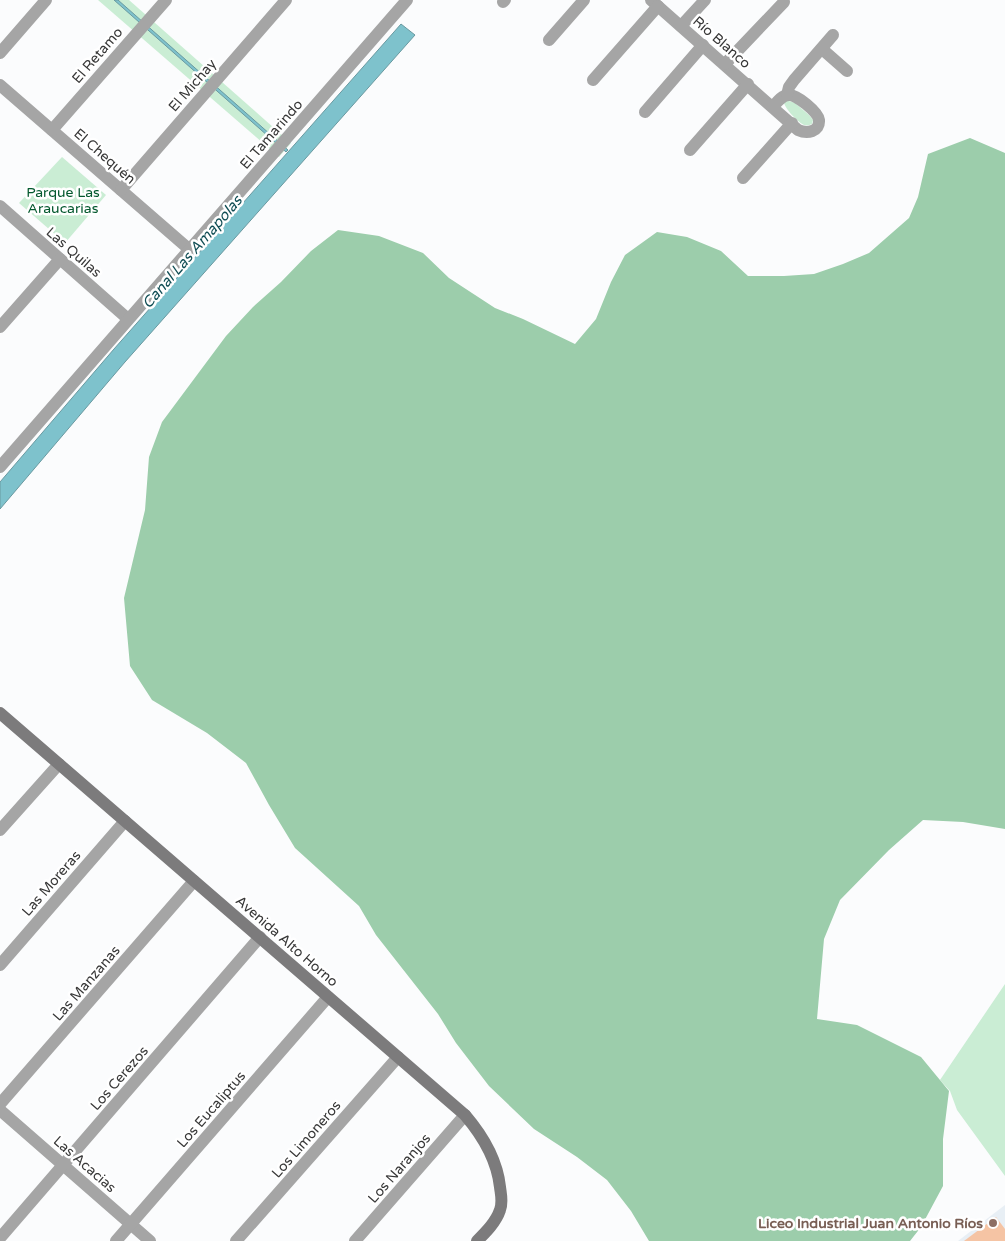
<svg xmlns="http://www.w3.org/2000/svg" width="1005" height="1241" font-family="'Varela Round',sans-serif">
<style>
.built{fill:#e8eff5}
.green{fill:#caedd4}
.forest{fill:#9ccdab}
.water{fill:#7ec2cc;stroke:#6999a0}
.building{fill:#f5c4a4}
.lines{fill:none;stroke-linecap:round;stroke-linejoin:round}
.street{stroke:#a5a5a5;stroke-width:12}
.secondary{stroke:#7c7b7c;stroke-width:12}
.education-dot{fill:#8d6e63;stroke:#fff;stroke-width:2}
.labels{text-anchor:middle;stroke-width:5;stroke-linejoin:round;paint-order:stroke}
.street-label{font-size:14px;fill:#383838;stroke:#fff}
.park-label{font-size:14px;fill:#03582e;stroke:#fff}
.education-label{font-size:14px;font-weight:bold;fill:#785e54;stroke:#fff;text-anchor:end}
.water-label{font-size:15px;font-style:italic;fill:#114e55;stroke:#fff}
</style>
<rect width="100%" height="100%" fill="#fbfcfd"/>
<polygon class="built" points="1005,1205 1005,1241 958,1241"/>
<g class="green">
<polygon points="98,0 129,0 291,143 279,157"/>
<path d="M 786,100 L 795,103 L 809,115 L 813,120 L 812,124 C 809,125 808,126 804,125 C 798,122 786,110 784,103 Z"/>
<polygon points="62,157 106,195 65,243 19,203"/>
<polygon points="1005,984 1005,1176 957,1110 950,1091 940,1080"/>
</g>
<polygon class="forest" points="970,138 1005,153 1005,829 963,822 923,820 889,850 840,900 824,939 817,1019 857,1025 921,1057 949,1091 943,1139 943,1186 921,1227 910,1241 649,1241 631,1211 607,1180 577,1157 534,1129 489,1086 456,1043 438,1014 376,935 359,906 295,848 269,805 246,763 207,733 152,700 130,666 124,598 145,510 149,457 162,422 226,336 253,307 281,282 311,251 338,230 379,236 423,253 449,278 495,308 523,319 575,344 596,319 611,282 625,255 657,232 687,237 721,251 748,276 784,276 814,274 843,264 869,253 909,218 918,197 928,154"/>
<g class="water">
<polygon points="114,0 118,0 288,150 286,152"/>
<polygon points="401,24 415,35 125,362 0,509 0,482 114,349"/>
</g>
<polygon class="building" points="996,1217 1005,1229 1005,1241 964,1241"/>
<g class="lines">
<g class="street">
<path d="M 651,0 L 798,130 C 807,134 820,132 819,120 C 818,112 796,94 789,95 C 782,95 777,102 773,107"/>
<polyline points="503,2 505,0"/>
<polyline points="681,26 705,0"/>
<polyline points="549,40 584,0"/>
<polyline points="822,49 847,71"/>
<polyline points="0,53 46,0"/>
<polyline points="725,64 784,2"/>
<polyline points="593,80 658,6"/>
<polyline points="0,85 190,250"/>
<polyline points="787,95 789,87 794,80 833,35"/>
<polyline points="645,112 703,45"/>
<polyline points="52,130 166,0"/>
<polyline points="690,150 748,84"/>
<polyline points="743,178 792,123"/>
<polyline points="121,190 286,0"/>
<polyline points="0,206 128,319"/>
<polyline points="0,327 60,259"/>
<polyline points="0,467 407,0"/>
<polyline points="0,830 59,764"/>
<polyline points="0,965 125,821"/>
<polyline points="0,1104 194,881"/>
<polyline points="0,1110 150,1241"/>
<polyline points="0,1238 260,937"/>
<polyline points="116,1241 328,997"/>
<polyline points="236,1241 398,1057"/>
<polyline points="355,1241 465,1115"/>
</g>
<path class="secondary" d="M 0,713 L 465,1115 C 483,1136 497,1159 500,1187 C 501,1195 503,1202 500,1210 C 496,1222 486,1232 477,1241"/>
</g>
<circle class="education-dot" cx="993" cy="1223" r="5"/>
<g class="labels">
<g class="street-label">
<text transform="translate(722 42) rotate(41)" y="5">Río Blanco</text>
<text transform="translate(97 55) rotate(-49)" y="5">El Retamo</text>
<text transform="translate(192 85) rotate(-49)" y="5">El Michay</text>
<text transform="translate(271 134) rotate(-49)" y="5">El Tamarindo</text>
<text transform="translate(105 156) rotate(41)" y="5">El Chequén</text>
<text transform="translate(74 252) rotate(41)" y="5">Las Quilas</text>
<text transform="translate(51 883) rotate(-49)" y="5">Las Moreras</text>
<text transform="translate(287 941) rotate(41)" y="5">Avenida Alto Horno</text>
<text transform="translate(86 983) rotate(-49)" y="5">Las Manzanas</text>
<text transform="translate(119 1078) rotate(-49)" y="5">Los Cerezos</text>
<text transform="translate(211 1109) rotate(-49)" y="5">Los Eucaliptus</text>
<text transform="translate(306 1139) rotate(-49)" y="5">Los Limoneros</text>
<text transform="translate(85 1164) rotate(41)" y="5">Las Acacias</text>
<text transform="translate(399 1168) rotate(-49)" y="5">Los Naranjos</text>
</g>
<g class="park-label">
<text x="63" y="197">Parque Las<tspan x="63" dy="16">Araucarias</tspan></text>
</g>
<g class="education-label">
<text x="983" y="1228">Liceo Industrial Juan Antonio Ríos</text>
</g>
<g class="water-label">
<text transform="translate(192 252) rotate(-49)" y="5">Canal Las Amapolas</text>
</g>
</g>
</svg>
